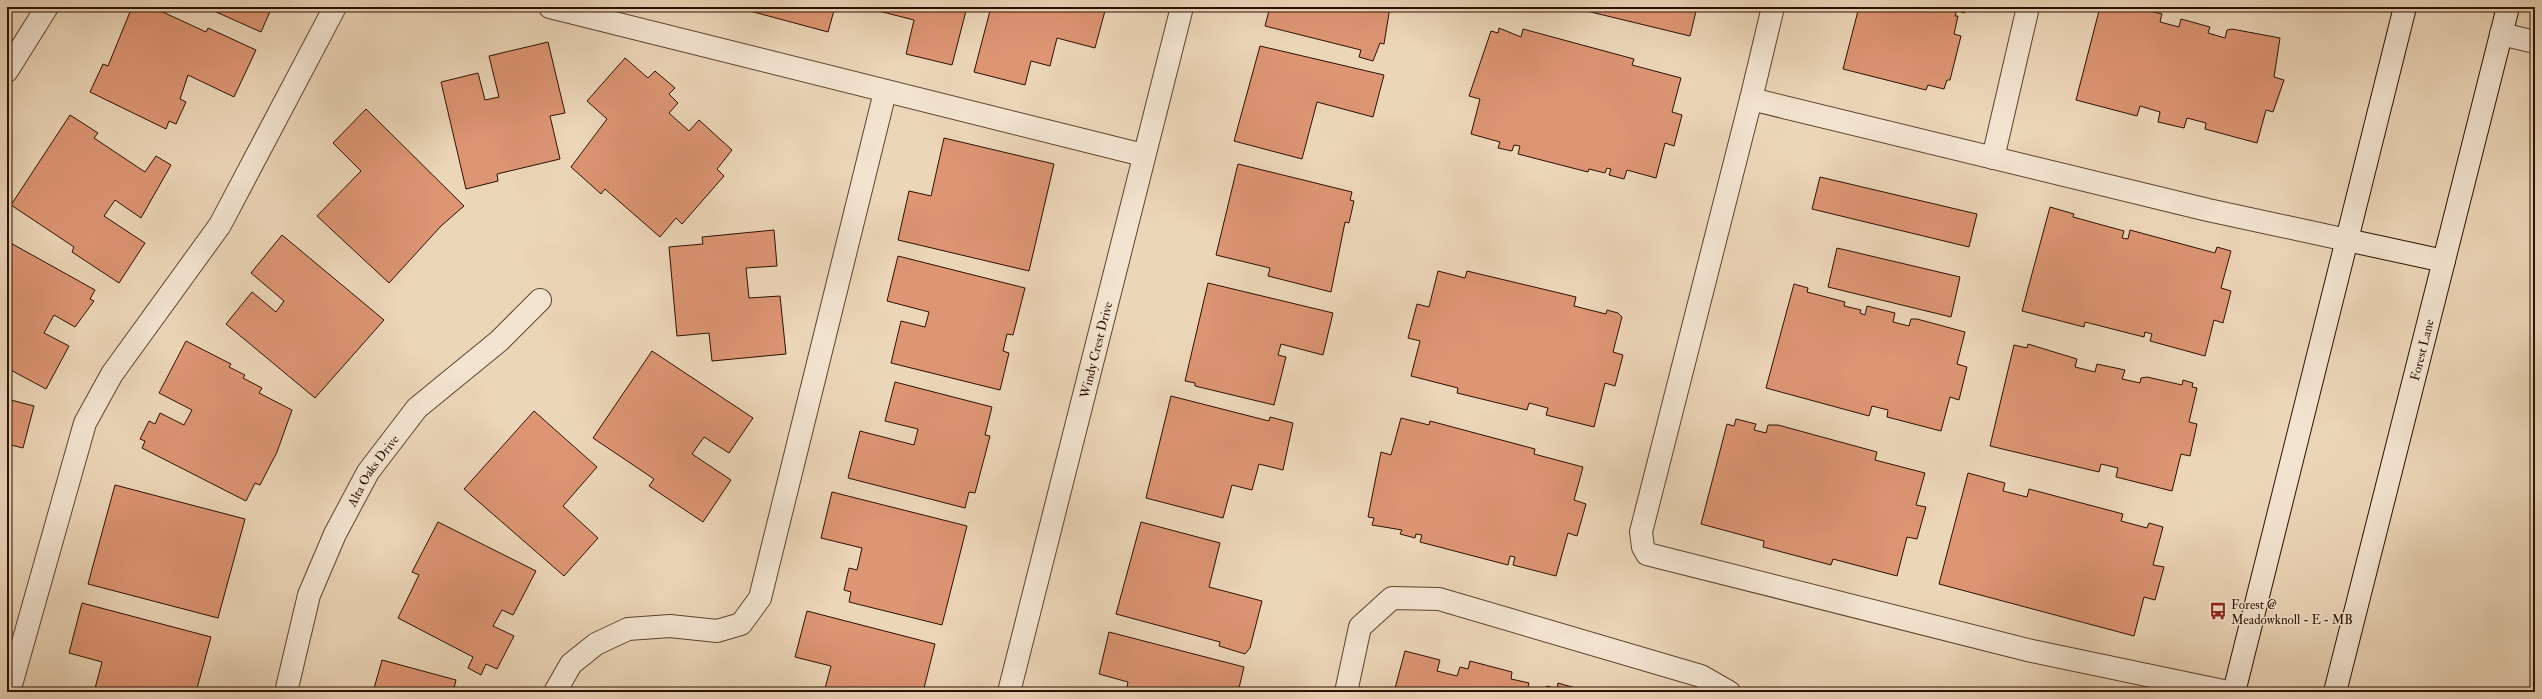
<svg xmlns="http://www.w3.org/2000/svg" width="2542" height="699" font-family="'IM FELL Double Pica',serif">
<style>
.building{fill:#dd9574;stroke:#2d1000}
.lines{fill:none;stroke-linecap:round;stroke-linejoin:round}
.service-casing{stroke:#5d422e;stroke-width:24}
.minor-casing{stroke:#5d422e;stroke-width:24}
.secondary-casing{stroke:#2d1000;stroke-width:24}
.service{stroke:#f3e4d1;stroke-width:22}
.minor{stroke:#f3e4d1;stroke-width:22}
.secondary{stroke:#f3e4d1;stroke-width:22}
.labels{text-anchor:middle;stroke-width:3;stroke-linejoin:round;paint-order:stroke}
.street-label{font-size:13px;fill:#2d1000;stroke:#f3e4d1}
.poi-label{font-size:13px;fill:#2d1000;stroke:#f3e4d1;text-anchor:start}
</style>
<rect width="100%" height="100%" fill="#ecd6b8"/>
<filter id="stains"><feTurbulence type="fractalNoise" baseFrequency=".005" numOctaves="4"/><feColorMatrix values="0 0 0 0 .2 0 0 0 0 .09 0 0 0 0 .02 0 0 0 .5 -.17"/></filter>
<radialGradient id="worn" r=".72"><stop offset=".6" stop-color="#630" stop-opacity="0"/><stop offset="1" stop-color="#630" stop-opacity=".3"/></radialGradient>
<g class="building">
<polygon points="132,7 152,7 206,32 208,28 256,50 234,97 188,75 180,99 186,102 176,124 169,121 166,129 90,92 103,64 108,66"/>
<polygon points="205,7 272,7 261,32"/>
<polygon points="610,7 626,7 625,11"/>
<polygon points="735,7 835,7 828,32"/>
<polygon points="863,7 967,7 952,65 906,54 914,20"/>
<polygon points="991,7 1106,7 1095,48 1057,38 1050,66 1031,61 1025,85 974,72"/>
<polygon points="1270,7 1390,7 1384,44 1380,43 1373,61 1359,57 1361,50 1265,26"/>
<polygon points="1570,7 1697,7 1690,36"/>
<polygon points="1859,7 1966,7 1964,13 1957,10 1955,16 1958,16 1954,34 1961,36 1950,80 1947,80 1944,89 1928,85 1926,90 1843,69"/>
<polygon points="2100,7 2134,7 2162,14 2160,22 2179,27 2181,19 2210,27 2208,33 2225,38 2227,30 2232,29 2280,38 2274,77 2284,80 2273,112 2266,110 2257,143 2205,129 2206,123 2187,118 2184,128 2158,122 2160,112 2140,106 2137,116 2076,100"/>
<polygon points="2276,7 2292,7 2291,11"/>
<polygon points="1499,28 1521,37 1523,29 1634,59 1632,65 1681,78 1672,112 1682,115 1674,146 1665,143 1656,178 1627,170 1624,179 1609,175 1611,169 1607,168 1605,173 1589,169 1588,172 1518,154 1520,146 1514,145 1512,151 1498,148 1500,142 1471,134 1480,99 1469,96 1491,31 1498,33"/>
<polygon points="548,42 565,113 550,116 560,159 497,174 498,181 466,189 441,82 478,73 485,100 499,97 489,56"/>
<polygon points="1260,46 1384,75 1373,117 1317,102 1302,159 1234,141"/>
<polygon points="625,58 648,78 655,71 675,88 669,94 678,103 669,113 689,131 699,120 732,150 717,169 724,176 682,224 676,218 660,237 605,189 601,194 571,167 607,119 587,101"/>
<polygon points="366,109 464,206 441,226 389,283 317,216 361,171 333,143"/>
<polygon points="70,115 98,133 94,138 145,172 156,156 171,165 141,218 115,200 104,216 145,243 119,283 72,252 74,247 11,205"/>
<polygon points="944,138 1054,164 1029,271 898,240 909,191 931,196"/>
<polygon points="1238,164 1352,192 1350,200 1354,201 1349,223 1345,222 1331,292 1268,276 1270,268 1216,255"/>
<polygon points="1820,177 1977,214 1969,247 1812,209"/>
<polygon points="2050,207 2074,214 2073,217 2124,231 2122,238 2128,239 2130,230 2215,253 2217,247 2231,251 2221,288 2231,291 2223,323 2214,320 2205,356 2150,341 2152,334 2145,332 2144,337 2085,322 2084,327 2022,311"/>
<polygon points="774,230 777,266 746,268 749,298 780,296 786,354 712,361 709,333 677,336 669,247 703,244 702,237"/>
<polygon points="282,235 384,320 315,398 226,324 252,292 276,312 284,301 251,273"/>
<polygon points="7,241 95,290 90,299 94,301 75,327 54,315 44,333 69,346 46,389 7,368"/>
<polygon points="1837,248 1960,277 1951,317 1828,287"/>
<polygon points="898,256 1025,288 1013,335 1007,334 1003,351 1009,353 1000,390 891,363 901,321 925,327 929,312 887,301"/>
<polygon points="1438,271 1465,278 1467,271 1576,297 1574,306 1606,314 1607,310 1618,313 1622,317 1613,352 1623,355 1615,386 1605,383 1594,427 1546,415 1548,408 1529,403 1527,410 1457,393 1458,388 1411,376 1420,341 1408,338 1417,304 1429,307"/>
<polygon points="1208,283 1333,313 1323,355 1281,344 1278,355 1286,357 1274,405 1195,386 1195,383 1185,381"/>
<polygon points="1794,284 1808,288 1807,292 1845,302 1844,306 1861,310 1860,313 1865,315 1867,306 1895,313 1893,322 1909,326 1911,319 1917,319 1965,332 1957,364 1967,367 1959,400 1950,397 1941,431 1887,417 1888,410 1872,406 1869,416 1766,388"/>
<polygon points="186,341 231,364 229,367 245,375 243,378 262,388 259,393 292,410 277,452 260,485 255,483 246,501 142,448 145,441 140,439 149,421 155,424 160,413 184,425 192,410 159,393"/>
<polygon points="2028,344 2077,359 2075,367 2095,372 2097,364 2125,370 2122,379 2140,383 2141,378 2147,377 2182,385 2183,380 2193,383 2192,387 2197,388 2189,422 2197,424 2190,456 2181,454 2172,491 2116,477 2118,468 2101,464 2099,472 1990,446 2014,345 2027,348"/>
<polygon points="652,351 753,418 729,453 704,437 692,454 731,480 703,522 649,486 654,479 593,438"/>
<polygon points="895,382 992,407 985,435 990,436 975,493 969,492 965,508 848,478 860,431 914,445 918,429 885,421"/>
<polygon points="1171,396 1269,421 1270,417 1293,423 1283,470 1259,464 1252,490 1232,485 1223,518 1146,498"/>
<polygon points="7,399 34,406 23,448 7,444"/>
<polygon points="534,411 597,467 563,506 598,538 564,576 464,489"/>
<polygon points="1401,418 1429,425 1430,421 1535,449 1534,454 1583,467 1574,500 1586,504 1577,536 1568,533 1556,576 1513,565 1515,557 1510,556 1508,565 1420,542 1422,535 1416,534 1415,538 1400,534 1402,530 1372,525 1374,518 1368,517 1381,452 1391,455"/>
<polygon points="1736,419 1756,424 1754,430 1766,433 1768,425 1778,425 1877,452 1875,460 1925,473 1916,505 1926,507 1917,539 1907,537 1897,576 1833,559 1831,565 1763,547 1764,541 1701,524 1727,424 1734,426"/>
<polygon points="1968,473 2005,483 2003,491 2027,497 2029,489 2123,514 2121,521 2147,528 2149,523 2163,527 2153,565 2164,567 2155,600 2144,597 2134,636 1939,584"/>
<polygon points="115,485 245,519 218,618 88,584"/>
<polygon points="832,492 967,526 942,625 849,602 851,592 844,590 849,568 857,570 862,548 821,538"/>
<polygon points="438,522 536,571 513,615 502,610 493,626 514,636 497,669 486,664 481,675 468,668 473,657 398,618 419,575 412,572"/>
<polygon points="1141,522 1220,543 1209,587 1262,601 1250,648 1245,654 1219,646 1220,642 1116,614"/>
<polygon points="82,603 211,637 196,692 94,692 102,662 69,653"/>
<polygon points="807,611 935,644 923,692 824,692 831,666 795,657"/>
<polygon points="1109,632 1244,667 1238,692 1126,692 1128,682 1099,674"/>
<polygon points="1405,651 1440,660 1437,671 1457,676 1460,667 1468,669 1470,661 1512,672 1511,679 1529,683 1527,691 1529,692 1394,692"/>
<polygon points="382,660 456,680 453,692 373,692"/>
<polygon points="1558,683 1586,691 1586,692 1545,692 1547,686 1557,689"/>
</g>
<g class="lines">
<g class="service-casing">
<g id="service">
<polyline points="550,7 1143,155"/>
<polyline points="2501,34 2535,42"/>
<polyline points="1751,99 1773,7"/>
<polyline points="1993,158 2028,7"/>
<polyline points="9,692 85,423 112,374 220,225 335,7"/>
<polyline points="555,692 571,664 596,644 628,629 670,626 717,631 741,624 760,598 885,92"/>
<polyline points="1346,692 1360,627 1392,598 1439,599 1701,676 1729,692"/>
<polyline points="2228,692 2032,651 1647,554 1643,547 1641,532 1751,99 2208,210 2347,240"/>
</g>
</g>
<g class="minor-casing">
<g id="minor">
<polyline points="7,71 47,7"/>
<path id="s1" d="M 286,692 L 309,595 L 335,534 L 368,472 L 417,408 L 499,341 L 540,300"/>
<path id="s2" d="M 1009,692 L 1182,7"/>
</g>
</g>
<g class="secondary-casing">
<g id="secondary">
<polyline points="2347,240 2444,261"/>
<polyline points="2234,692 2405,7"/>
<path id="s3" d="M 2335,692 L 2508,7"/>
</g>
</g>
<use href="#service" class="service"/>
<use href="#minor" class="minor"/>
<use href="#secondary" class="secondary"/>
</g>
<defs>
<g id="bus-bare" transform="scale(1.38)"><path d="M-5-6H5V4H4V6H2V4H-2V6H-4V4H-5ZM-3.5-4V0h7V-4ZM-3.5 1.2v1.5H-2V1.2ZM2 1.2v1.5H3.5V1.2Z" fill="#8f2418" stroke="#f3e4d1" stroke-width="2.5" paint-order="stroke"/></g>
</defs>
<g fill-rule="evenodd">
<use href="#bus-bare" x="2218" y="611"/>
</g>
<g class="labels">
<g class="street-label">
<text dy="5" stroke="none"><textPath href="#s2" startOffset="353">Windy Crest Drive</textPath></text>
<text dy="5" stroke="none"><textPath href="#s3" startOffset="353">Forest Lane</textPath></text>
<text dy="5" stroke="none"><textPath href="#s1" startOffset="240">Alta Oaks Drive</textPath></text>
</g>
<g class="poi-label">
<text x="2231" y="609">Forest @<tspan x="2231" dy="15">Meadowknoll - E - MB</tspan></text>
</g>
</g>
<rect width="2542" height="699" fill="none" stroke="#ecd6b8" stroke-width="24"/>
<rect x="8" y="8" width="2526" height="683" fill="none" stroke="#2d1000" stroke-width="2"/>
<rect x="12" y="12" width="2518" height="675" fill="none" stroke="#2d1000"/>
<rect width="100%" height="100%" filter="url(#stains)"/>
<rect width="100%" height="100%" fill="url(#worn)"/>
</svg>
